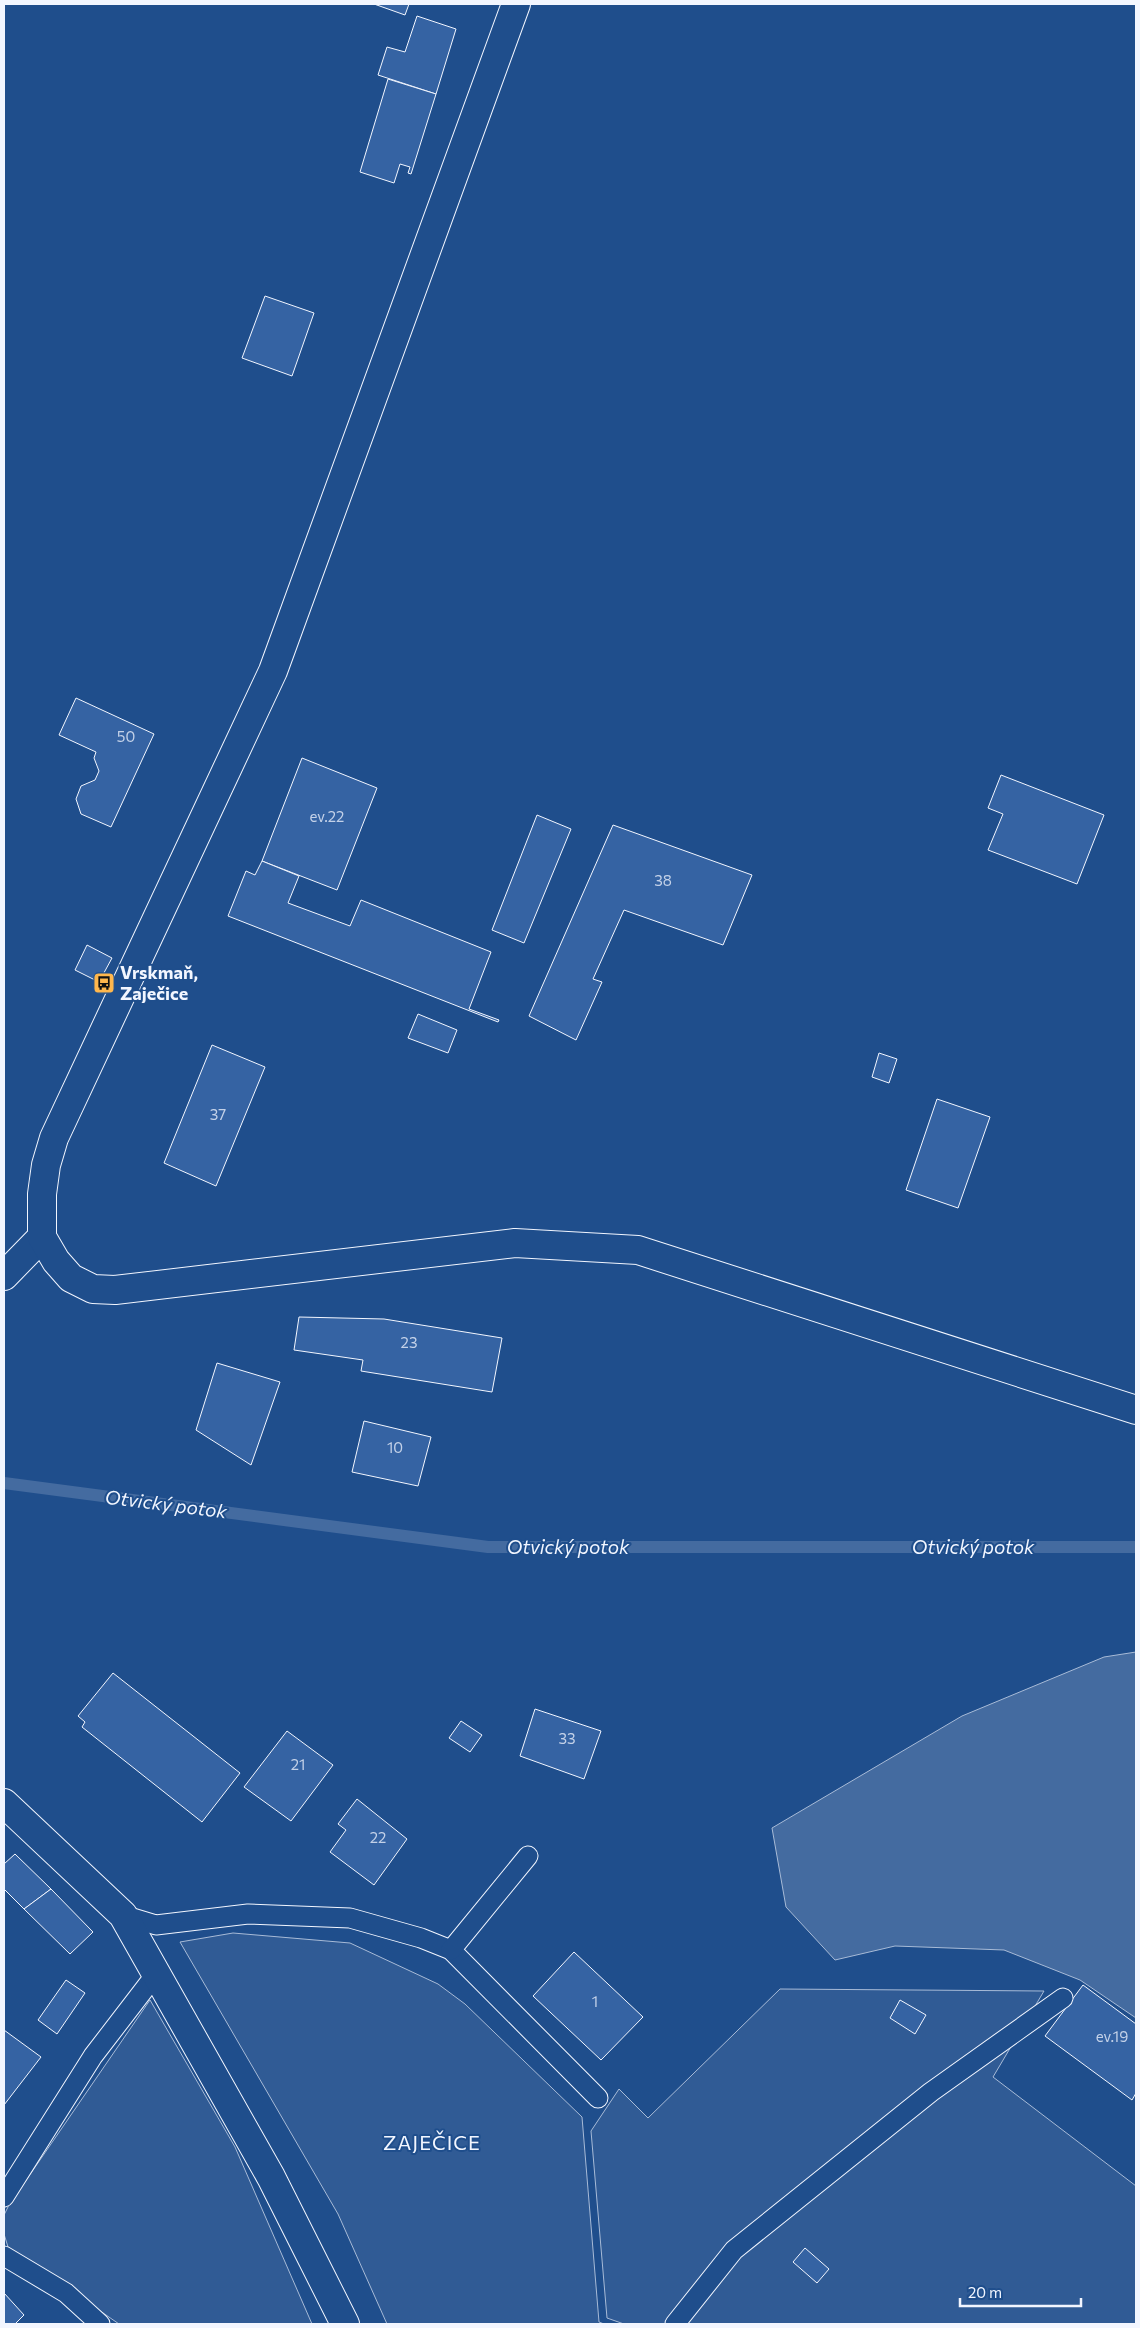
<svg xmlns="http://www.w3.org/2000/svg" width="1140" height="2328" font-family="Commissioner,sans-serif">
<style>
.built{fill:#305b95;stroke:#a8bbd7}
.water{fill:#446ba0;stroke:#a8bbd7}
.lines{fill:none;stroke-linecap:round;stroke-linejoin:round}
.stream{stroke:#446ba0;stroke-width:12}
.building{fill:#3563a3;stroke:#f2f6ff}
.service-casing{stroke:#f2f6ff;stroke-width:21}
.minor-casing{stroke:#f2f6ff;stroke-width:30}
.tertiary-casing{stroke:#f2f6ff;stroke-width:30}
.service{stroke:#1f4e8c;stroke-width:19}
.minor{stroke:#1f4e8c;stroke-width:28}
.tertiary{stroke:#1f4e8c;stroke-width:28}
.labels{text-anchor:middle;stroke-width:4;stroke-linejoin:round;paint-order:stroke}
.number-label{font-size:15px;fill:#c3d1e8}
.poi-label{font-size:18px;font-weight:bold;fill:#f2f6ff;stroke:#1f4e8c;text-anchor:start}
.water-label{font-size:19px;font-style:italic;fill:#f2f6ff;stroke:#1f4e8c}
.quarter-label{font-size:20px;letter-spacing:1px;fill:#f2f6ff;stroke:#1f4e8c}
</style>
<rect width="100%" height="100%" fill="#1f4e8c"/>
<g class="built">
<polygon points="233,1933 350,1943 438,1984 465,2004 582,2117 599,2322 604,2324 387,2324 338,2214 180,1942"/>
<polygon points="780,1989 1044,1991 993,2077 1136,2186 1136,2324 624,2324 607,2318 591,2131 619,2089 648,2118"/>
<polygon points="150,2000 235,2147 312,2324 119,2324 8,2247 4,2234 4,2215 9,2205"/>
</g>
<polygon class="water" points="1136,1652 1136,2018 1080,1980 1004,1950 895,1946 835,1960 786,1907 772,1828 962,1716 1104,1657"/>
<g class="lines">
<polyline class="stream" points="4,1483 488,1547 1136,1547"/>
</g>
<g class="building">
<polygon points="374,4 409,4 405,15"/>
<polygon points="417,16 456,29 436,94 378,75 387,47 405,52"/>
<polygon points="388,79 436,94 411,174 408,173 410,167 400,164 394,183 360,172"/>
<polygon points="265,296 314,313 292,376 242,358"/>
<polygon points="76,698 154,734 111,827 81,814 76,799 81,786 95,780 99,771 94,758 96,752 59,735"/>
<polygon points="302,758 377,788 337,890 262,861"/>
<polygon points="1001,775 1104,815 1077,884 988,850 1003,814 988,808"/>
<polygon points="537,815 571,829 524,943 492,930"/>
<polygon points="613,825 752,875 723,945 624,910 593,979 602,982 576,1040 529,1016"/>
<polygon points="262,861 299,876 288,903 350,926 361,900 491,952 469,1009 499,1020 498,1022 228,916 246,871 255,875"/>
<polygon points="87,945 112,958 99,982 75,970"/>
<polygon points="418,1014 457,1030 448,1053 408,1038"/>
<polygon points="212,1045 265,1067 216,1186 164,1163"/>
<polygon points="879,1053 897,1059 889,1083 872,1077"/>
<polygon points="937,1099 990,1117 958,1208 906,1190"/>
<polygon points="299,1317 384,1319 502,1338 492,1392 361,1371 363,1360 294,1350"/>
<polygon points="217,1363 280,1382 251,1465 196,1430"/>
<polygon points="364,1421 431,1437 418,1486 352,1472"/>
<polygon points="113,1673 240,1773 202,1822 82,1727 85,1722 78,1716"/>
<polygon points="535,1709 601,1731 584,1779 520,1756"/>
<polygon points="461,1721 482,1735 470,1752 449,1738"/>
<polygon points="287,1731 333,1765 291,1821 244,1787"/>
<polygon points="357,1799 407,1839 374,1885 330,1852 346,1830 338,1824"/>
<polygon points="15,1854 51,1889 24,1909 4,1889 4,1864"/>
<polygon points="51,1889 93,1932 70,1954 24,1909"/>
<polygon points="574,1952 643,2017 601,2060 533,1996"/>
<polygon points="66,1980 85,1993 57,2034 38,2020"/>
<polygon points="1083,1985 1136,2024 1136,2093 1132,2100 1045,2036"/>
<polygon points="900,2000 926,2015 915,2034 890,2018"/>
<polygon points="4,2030 41,2057 4,2105"/>
<polygon points="805,2248 829,2269 817,2283 793,2262"/>
<polygon points="4,2293 24,2315 15,2324 4,2324"/>
</g>
<g class="lines">
<g class="service-casing">
<g id="service">
<polyline points="123,1915 156,1925 248,1914 350,1918 421,1938 451,1950 598,2098"/>
<polyline points="451,1950 528,1856"/>
<polyline points="4,2197 93,2056 156,1974"/>
<polyline points="4,2256 66,2293 100,2324"/>
<polyline points="675,2324 734,2250 931,2092 1063,1998"/>
</g>
</g>
<g class="minor-casing">
<g id="minor">
<polyline points="4,1276 42,1237"/>
<polyline points="4,1803 123,1915 271,2177 345,2324"/>
</g>
</g>
<g class="tertiary-casing">
<polyline id="tertiary" points="516,4 273,671 54,1138 46,1165 42,1194 42,1237 56,1261 71,1278 93,1289 115,1290 515,1243 638,1250 1136,1410"/>
</g>
<use href="#service" class="service"/>
<use href="#minor" class="minor"/>
<use href="#tertiary" class="tertiary"/>
</g>
<defs>
<g id="bus-square" transform="scale(1.125)"><rect x="-9" y="-9" width="18" height="18" rx="4" fill="#ffb74d" stroke="#1f4e8c"/><path d="M-5-6H5V4H4V6H2V4H-2V6H-4V4H-5ZM-3.5-4V0h7V-4ZM-3.5 1.2v1.5H-2V1.2ZM2 1.2v1.5H3.5V1.2Z" fill="#111"/></g>
</defs>
<g fill-rule="evenodd">
<use href="#bus-square" x="104" y="983"/>
</g>
<g class="labels">
<g class="number-label">
<text x="126" y="742">50</text>
<text x="327" y="822">ev.22</text>
<text x="663" y="886">38</text>
<text x="218" y="1120">37</text>
<text x="409" y="1348">23</text>
<text x="395" y="1453">10</text>
<text x="567" y="1744">33</text>
<text x="298" y="1770">21</text>
<text x="378" y="1843">22</text>
<text x="595" y="2007">1</text>
<text x="1112" y="2042">ev.19</text>
</g>
<g class="poi-label">
<text x="120" y="979">Vrskmaň,<tspan x="120" dy="21">Zaječice</tspan></text>
</g>
<g class="water-label">
<text transform="translate(166 1504) rotate(7)" y="7">Otvický potok</text>
<text x="568" y="1554">Otvický potok</text>
<text x="973" y="1554">Otvický potok</text>
</g>
<g class="quarter-label">
<text x="432" y="2150">ZAJEČICE</text>
</g>
</g>
<rect width="1140" height="2328" fill="none" stroke="#f2f6ff" stroke-width="10"/>
<path d="M960 2298v8h121v-8" fill="none" stroke="#f2f6ff" stroke-width="2.5"/>
<text x="968" y="2298" font-size="15" fill="#f2f6ff" stroke="#1f4e8c" stroke-width="4" paint-order="stroke">20 m</text>
</svg>
